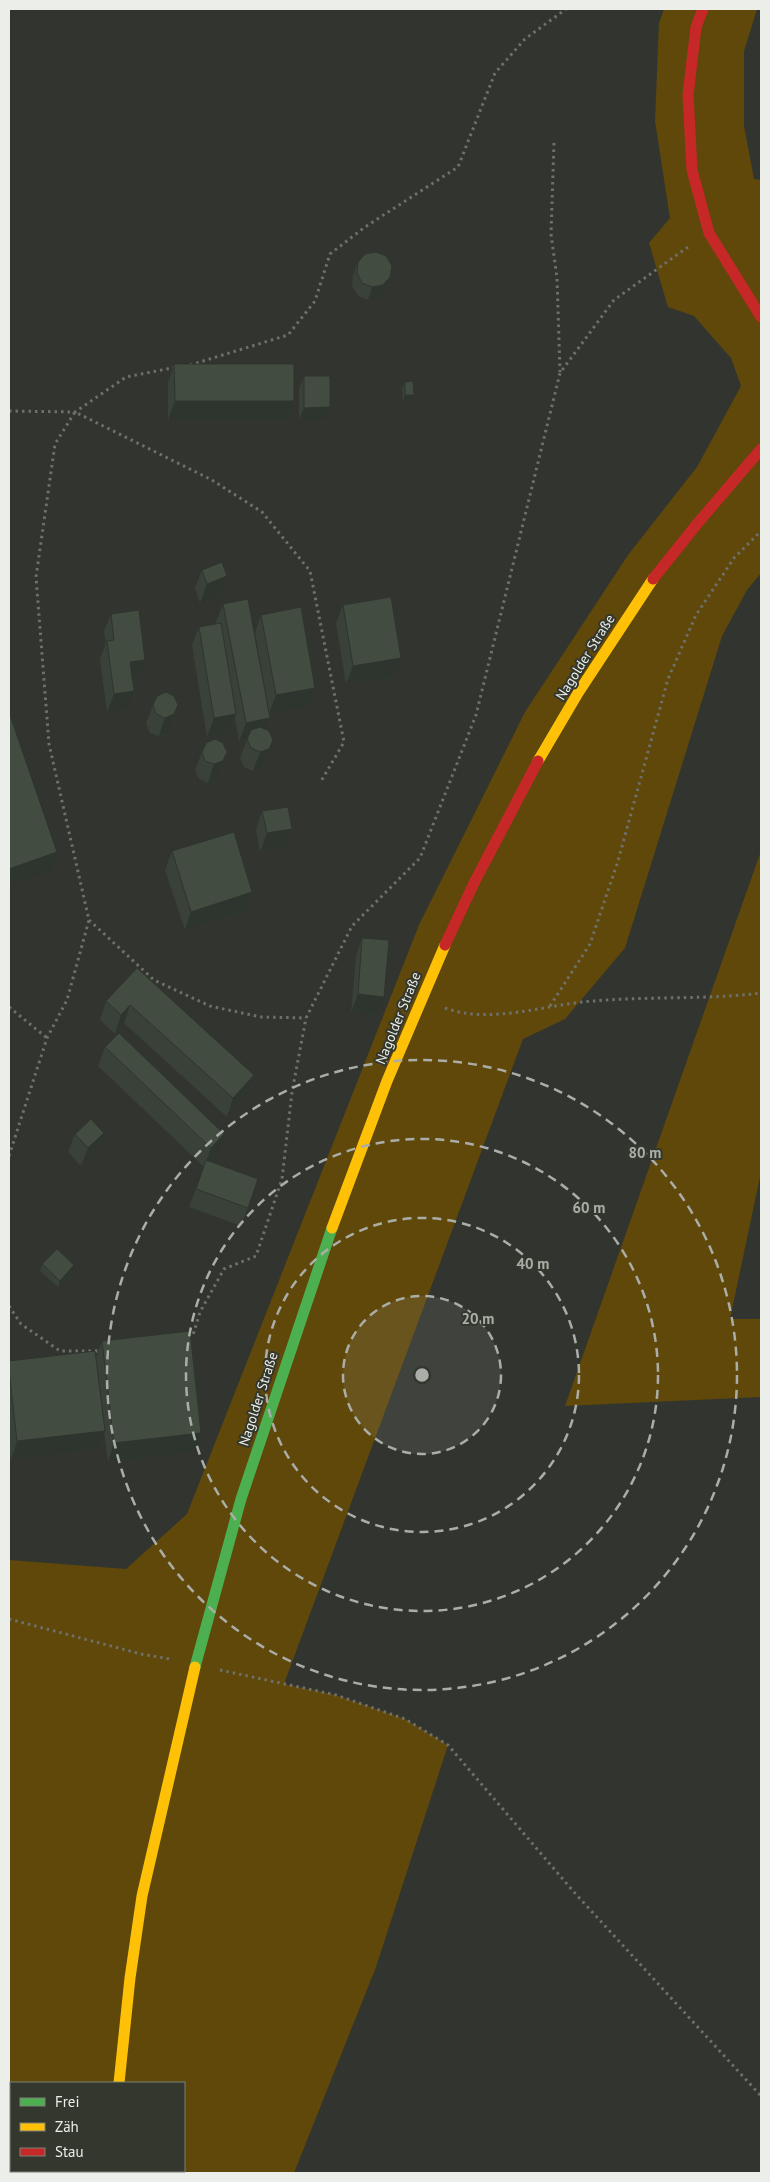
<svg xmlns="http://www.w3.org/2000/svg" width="770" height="2182" font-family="'PT Sans',sans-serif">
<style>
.green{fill:#5f480a;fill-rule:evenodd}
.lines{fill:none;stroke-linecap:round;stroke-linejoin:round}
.path{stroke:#6f706a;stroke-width:3;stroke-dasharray:2.5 4;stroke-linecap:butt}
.fast{stroke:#4caf50;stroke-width:11}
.slow{stroke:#ffc107;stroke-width:11}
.jam{stroke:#c62828;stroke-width:11}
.wall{fill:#394138}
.shaded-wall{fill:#2e352e}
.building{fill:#424c41;stroke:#2e352e}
.ring{fill:none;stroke:#abaea8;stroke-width:2.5;stroke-dasharray:9 6}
.labels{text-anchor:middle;stroke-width:4;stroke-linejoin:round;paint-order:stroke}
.street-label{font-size:14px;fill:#ecefe9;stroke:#33372d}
.centre{fill:#abaea8;stroke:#33372d;stroke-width:2.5}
.ring-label{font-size:15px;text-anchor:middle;font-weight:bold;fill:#abaea8;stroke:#33372d;stroke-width:4;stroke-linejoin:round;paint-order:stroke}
</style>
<rect width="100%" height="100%" fill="#32352f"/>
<g class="green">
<path d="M 664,9 L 757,9 L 744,51 L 744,126 L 754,179 L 761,180 L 761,573 L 747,590 L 722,636 L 625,948 L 565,1019 L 523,1039 L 284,1684 L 336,1695 L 405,1719 L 448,1745 L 376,1967 L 294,2173 L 9,2173 L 9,1560 L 126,1569 L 187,1514 L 419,925 L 525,712 L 628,555 L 697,467 L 741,386 L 731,358 L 694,316 L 668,307 L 649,243 L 670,218 L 655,121 L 659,23 ZM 11,2083 L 184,2083 L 184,2171 L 11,2171 Z"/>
<polygon points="761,851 761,1172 730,1319 761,1319 761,1397 565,1406"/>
</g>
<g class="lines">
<g class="path">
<polyline points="554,143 551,234 557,278 560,372"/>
<polyline points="190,365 288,335 315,301 330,254 365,227 458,167 495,73 525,39 566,9"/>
<polyline points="9,411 75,412 126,377 177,367"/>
<polyline points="89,920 154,980 210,1006 261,1017 306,1018"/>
<polyline points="550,1006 590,944 618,861 668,679 696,615 734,558 761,531"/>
<polyline points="9,1007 47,1038"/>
<path d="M 445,1008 C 491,1025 546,1004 594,1001 C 650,996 706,1000 761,993"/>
<polyline points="9,1156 47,1038 67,1000 89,920 49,744 36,577 55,444 75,412 212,480 262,512 310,571 344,742 320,783"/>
<polyline points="9,1306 21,1324 60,1351 102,1351"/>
<polyline points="188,1337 193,1335 200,1312 224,1269 256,1256 282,1179 292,1092 306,1018 352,926 420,858 476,715 560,373 614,300 688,247"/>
<polyline points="9,1619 141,1654 170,1659"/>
<polyline points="220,1670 336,1695 405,1719 448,1745 573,1891 761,2096"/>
</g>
<polyline class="fast" points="195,1667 241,1499 332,1228"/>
<g class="slow">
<polyline points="538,761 578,693 653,579"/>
<polyline points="332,1228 387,1081 445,945"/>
<polyline points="119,2083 130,1978 142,1896 195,1667"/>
</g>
<g class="jam">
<polyline points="703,9 696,27 688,95 692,170 709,233 761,317"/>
<polyline points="653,579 697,524 761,449"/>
<polyline points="445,945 474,883 538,761"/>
<polyline points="111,2173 112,2171"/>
</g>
</g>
<g class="wall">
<polygon points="358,262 385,290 378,298 368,300 358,296 352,286 353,275"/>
<polygon points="174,364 294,401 287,419 168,420 168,383"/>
<polygon points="304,376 325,420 299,420 299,389"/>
<polygon points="405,382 414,395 411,402 403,402 402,388"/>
<polygon points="202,570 227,576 221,595 200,603 195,588"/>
<polygon points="223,604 270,718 266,729 266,758 262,767 253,771 244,767 240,758 247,740 239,741 235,719 230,733 207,737 192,645 199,627 216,624 216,622"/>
<polygon points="343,605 394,677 346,684 336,623"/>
<polygon points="111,614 138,679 133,680 127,710 107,712 100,659 106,643 104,632"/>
<polygon points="261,615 315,688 308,707 269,714 255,633"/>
<polygon points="153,705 178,705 168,733 159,736 150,733 146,723"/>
<polygon points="202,752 227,752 217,779 208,783 199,779 195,770"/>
<polygon points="262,811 292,829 285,847 260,852 256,830"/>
<polygon points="172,851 245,911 185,930 165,870"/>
<polygon points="362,938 377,1015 351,1013 356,956"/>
<polygon points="137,968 248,1093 227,1117 124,1023 115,1034 100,1020 106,1001"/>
<polygon points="105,1047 218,1153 209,1161 258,1179 241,1226 189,1207 204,1167 98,1066"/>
<polygon points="104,1133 97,1151 81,1166 68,1152 75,1134"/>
<polygon points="42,1264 72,1272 58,1287 40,1271"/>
<polygon points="102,1341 195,1452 108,1462 104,1432 98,1449 11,1460 9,1444 9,1370 96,1358"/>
</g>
<g class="shaded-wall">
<polygon points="390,277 385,290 378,298 368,300 372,287"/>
<polygon points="405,395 414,395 411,402 403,402"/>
<polygon points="175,401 294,401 287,419 168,420"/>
<polygon points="330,407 325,420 299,420 304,408"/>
<polygon points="227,576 221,595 200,603 207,584"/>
<polygon points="401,658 394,677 346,684 353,666"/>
<polygon points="145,660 138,679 124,681 130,662"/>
<polygon points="315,688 308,707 269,714 276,695"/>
<polygon points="134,691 127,710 107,712 114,694"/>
<polygon points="178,705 168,733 159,736 165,718"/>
<polygon points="236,714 230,733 207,737 214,718"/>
<polygon points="270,718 263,737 239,741 246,723"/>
<polygon points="273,740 262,767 253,771 260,752"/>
<polygon points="227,752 217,779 208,783 214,764"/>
<polygon points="292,829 285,847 260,852 267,833"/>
<polygon points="57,852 51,871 9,885 9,869"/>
<polygon points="252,892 245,911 185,930 191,912"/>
<polygon points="358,994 384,997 377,1015 351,1013"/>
<polygon points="130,1005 124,1023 115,1034 121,1015"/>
<polygon points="254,1075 248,1093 227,1117 233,1098"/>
<polygon points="104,1133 97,1151 81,1166 88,1148"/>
<polygon points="224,1134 218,1153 204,1167 211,1148"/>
<polygon points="74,1265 72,1272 58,1287 60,1281"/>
<polygon points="105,1431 98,1449 11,1460 17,1441"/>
<polygon points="201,1433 195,1452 108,1462 114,1443"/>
</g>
<g class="building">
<polygon points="376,252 386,256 392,266 390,277 383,285 372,287 362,283 357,273 358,262 365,254"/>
<polygon points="174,364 294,364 294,401 175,401"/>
<polygon points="304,376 330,376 330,407 304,408"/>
<polygon points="413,381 414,395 405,395 405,382"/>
<polygon points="222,562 227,576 207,584 202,570"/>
<polygon points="391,597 401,658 353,666 343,605"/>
<polygon points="248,599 270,718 246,723 223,604"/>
<polygon points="301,607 315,688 276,695 261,615"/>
<polygon points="139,610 145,660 130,662 134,691 114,694 107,641 114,640 111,614"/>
<polygon points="221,623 236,714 214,718 199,627"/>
<polygon points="166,692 174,696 178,705 174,714 165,718 156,714 153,705 157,696"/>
<polygon points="9,712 57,852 9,869"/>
<polygon points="260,727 269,731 273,740 269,749 260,752 251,748 247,739 251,730"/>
<polygon points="215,739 223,743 227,752 223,761 214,764 205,761 202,752 206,743"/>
<polygon points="288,807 292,829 267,833 262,811"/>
<polygon points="234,832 252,892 191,912 172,851"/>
<polygon points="362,938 389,940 384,997 358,994"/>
<polygon points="137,968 254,1075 233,1098 130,1005 121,1015 106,1001"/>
<polygon points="119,1033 224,1134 211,1148 105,1047"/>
<polygon points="91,1119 104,1133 88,1148 75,1134"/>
<polygon points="206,1160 258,1179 248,1208 196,1189"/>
<polygon points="57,1249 74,1265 60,1281 42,1264"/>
<polygon points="190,1331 201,1433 114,1443 102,1341"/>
<polygon points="95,1351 105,1431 17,1441 9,1370 9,1361"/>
</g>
<circle cx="422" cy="1375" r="79" fill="#abaea8" fill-opacity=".12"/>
<g class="ring">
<circle cx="422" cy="1375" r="79"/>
<circle cx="422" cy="1375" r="157"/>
<circle cx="422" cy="1375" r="236"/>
<circle cx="422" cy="1375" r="315"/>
</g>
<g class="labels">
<g class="street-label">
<text transform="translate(585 657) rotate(-58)" y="5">Nagolder Straße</text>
<text transform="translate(398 1018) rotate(-68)" y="5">Nagolder Straße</text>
<text transform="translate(258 1399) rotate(-72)" y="5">Nagolder Straße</text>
</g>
</g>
<circle cx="422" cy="1375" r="8" class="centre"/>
<g class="ring-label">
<text x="645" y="1158">80 m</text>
<text x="589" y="1213">60 m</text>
<text x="533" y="1269">40 m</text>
<text x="478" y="1324">20 m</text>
</g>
<rect width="770" height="2182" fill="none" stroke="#ecefe9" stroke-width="20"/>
<rect x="10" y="2082" width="175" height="90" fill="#33372d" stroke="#7d8178"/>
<rect x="20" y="2098" width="25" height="8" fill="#4caf50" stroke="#7d8178"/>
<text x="55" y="2107" font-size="15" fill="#ecefe9">Frei</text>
<rect x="20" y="2123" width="25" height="8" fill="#ffc107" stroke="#7d8178"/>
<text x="55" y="2132" font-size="15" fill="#ecefe9">Zäh</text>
<rect x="20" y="2148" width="25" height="8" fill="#c62828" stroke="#7d8178"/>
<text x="55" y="2157" font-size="15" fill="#ecefe9">Stau</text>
</svg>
